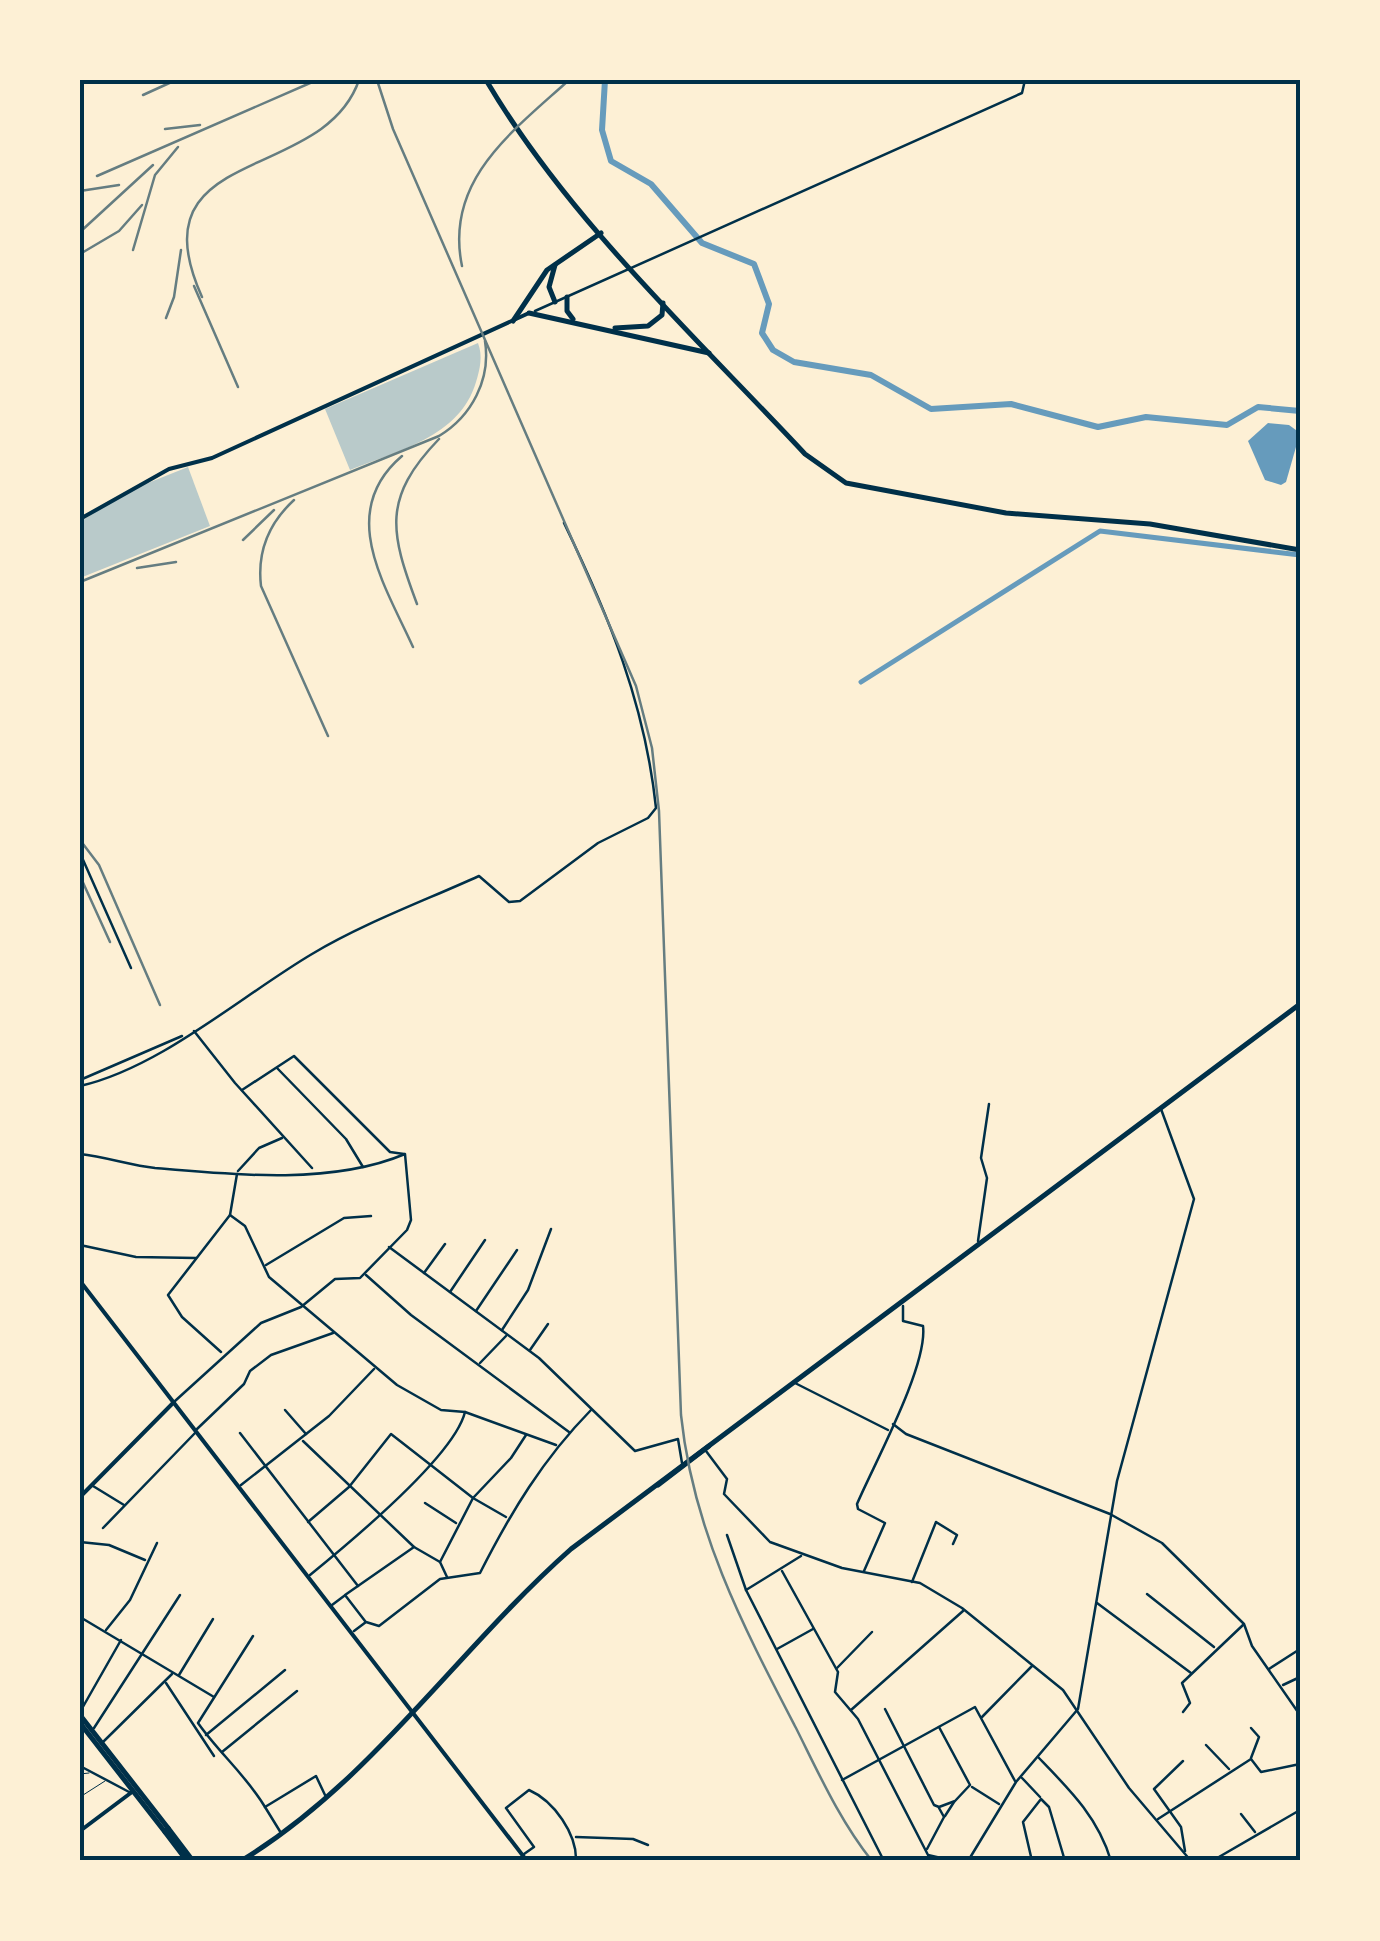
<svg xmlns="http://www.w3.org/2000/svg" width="1380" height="1941" font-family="Overpass,sans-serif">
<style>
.green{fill:#b9caca}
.water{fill:#669bbc}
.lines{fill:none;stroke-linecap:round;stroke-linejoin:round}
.canal{stroke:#669bbc;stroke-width:5}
.river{stroke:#669bbc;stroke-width:6}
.service{stroke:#003049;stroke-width:1}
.minor{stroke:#003049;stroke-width:2.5}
.tertiary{stroke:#003049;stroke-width:4}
.secondary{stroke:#003049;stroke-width:4}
.primary{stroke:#003049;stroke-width:5}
.trunk{stroke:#003049;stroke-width:5}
.rail{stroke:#657d81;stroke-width:2.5}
.neatline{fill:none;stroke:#003049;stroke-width:4}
</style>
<rect width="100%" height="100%" fill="#fdf0d5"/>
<g class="green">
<path d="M 478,343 C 483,356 480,369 476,382 C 460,437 397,451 350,470 L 325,409 Z"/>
<polygon points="188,467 210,526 80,578 80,522 128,491"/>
</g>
<polygon class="water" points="1268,423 1289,425 1300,433 1286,482 1281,485 1265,480 1248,441"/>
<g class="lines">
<polyline class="canal" points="861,682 1100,531 1300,555"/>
<polyline class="river" points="605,80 602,130 611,161 651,184 702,243 754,264 769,304 762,333 773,350 794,362 871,375 931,409 1011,404 1098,427 1146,417 1227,425 1258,407 1300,411"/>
<g class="service">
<polyline points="80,1774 89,1773"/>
<polyline points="80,1797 105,1781"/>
</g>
<g class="minor">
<polyline points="535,311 1022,93 1025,80"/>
<polyline points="80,853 131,968"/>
<polyline points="194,1031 235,1083 312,1168"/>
<polyline points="277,1068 346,1139 363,1167"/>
<polyline points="80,1080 182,1036"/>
<path d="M 80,1086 C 160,1068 241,996 312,954 C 364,923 424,901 479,876 L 509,902 L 520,901 L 598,843 L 648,818 L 656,808 C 645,704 609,616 564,523"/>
<polyline points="242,1090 294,1056 390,1152 404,1154"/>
<path d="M 80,1154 C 106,1157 130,1165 155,1168 C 233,1175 332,1185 405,1154 L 411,1220 L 407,1230 L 360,1278 L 335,1279 L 301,1307 L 261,1323 L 175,1401"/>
<polyline points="238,1171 259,1148 282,1138"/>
<polyline points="230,1215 245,1226 269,1277 397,1385 441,1410 465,1412 556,1445"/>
<polyline points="978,1241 987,1178 981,1158 989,1104"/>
<polyline points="80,1245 136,1257 196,1258"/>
<polyline points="389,1247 539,1358 635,1451 678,1439 682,1463"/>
<polyline points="266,1265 344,1218 371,1216"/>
<polyline points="424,1273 445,1244"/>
<polyline points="366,1275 411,1315 569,1432"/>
<polyline points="450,1292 485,1240"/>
<polyline points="476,1311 517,1250"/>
<polyline points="502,1330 528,1290 551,1229"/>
<polyline points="530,1350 548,1324"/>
<polyline points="221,1352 182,1317 168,1295 230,1215 237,1174"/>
<polyline points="480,1363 506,1336"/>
<polyline points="793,1382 888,1430"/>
<polyline points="285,1410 306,1434"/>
<polyline points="893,1424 906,1434 1110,1514 1162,1543 1244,1624 1252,1646 1300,1715"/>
<polyline points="197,1429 244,1384 250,1371 271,1355 333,1333"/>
<polyline points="240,1433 358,1586"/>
<polyline points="303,1441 414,1547"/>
<polyline points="706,1451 727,1479 724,1494 770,1542 842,1568 920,1583 962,1608 1063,1690 1129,1788 1191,1861"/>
<polyline points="241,1485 329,1416 374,1369"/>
<polyline points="93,1486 124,1505"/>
<polyline points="425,1503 456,1523"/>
<polyline points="308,1522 349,1487 391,1434 473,1498 506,1517"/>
<polyline points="103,1528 196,1432"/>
<polyline points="727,1535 746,1590 801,1556"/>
<polyline points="80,1542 109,1545 145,1560"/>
<polyline points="782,1571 838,1672 835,1692 858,1719 928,1855 954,1861"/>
<path d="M 864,1571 L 885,1523 L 858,1509 L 857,1504 C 874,1464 928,1366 923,1326 L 903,1321 L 903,1306"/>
<path d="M 310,1575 C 348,1544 454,1457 465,1412"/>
<polyline points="1300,1576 1300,1582"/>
<polyline points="447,1577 440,1562 473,1498 511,1458 526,1435"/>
<polyline points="912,1582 936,1522 957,1535 953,1544"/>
<polyline points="746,1590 884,1861"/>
<polyline points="1147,1594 1214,1647"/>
<polyline points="1097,1603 1191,1673"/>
<polyline points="332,1605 344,1596"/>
<polyline points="80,1617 214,1697"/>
<polyline points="365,1621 345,1595 414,1547 440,1562"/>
<polyline points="106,1630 130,1600 157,1543"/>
<path d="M 354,1631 L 366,1622 L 379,1626 L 440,1579 L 480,1573 C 511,1512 543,1459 591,1410"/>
<path d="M 253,1636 L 198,1723 C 219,1753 246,1775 265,1807"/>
<polyline points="777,1649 813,1629"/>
<polyline points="837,1668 872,1632"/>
<polyline points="1269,1669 1300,1649"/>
<polyline points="179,1675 213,1619"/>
<polyline points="166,1683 214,1756"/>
<polyline points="1283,1685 1300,1677"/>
<polyline points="885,1709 934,1805 939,1807 955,1801 970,1785 939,1727"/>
<polyline points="851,1710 963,1611"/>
<polyline points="80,1712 121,1640"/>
<polyline points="1183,1712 1190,1703 1182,1683 1243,1625"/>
<polyline points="982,1717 1032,1666"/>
<polyline points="94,1728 180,1595"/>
<polyline points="206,1735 285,1670"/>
<polyline points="103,1742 172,1674"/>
<polyline points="1206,1745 1229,1769"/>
<polyline points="222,1752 297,1691"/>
<path d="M 1038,1757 C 1069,1789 1098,1817 1111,1861"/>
<polyline points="1251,1758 1259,1737 1251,1728"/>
<polyline points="1183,1761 1154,1789 1181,1827 1185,1851"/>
<polyline points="80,1766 131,1793"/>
<polyline points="1022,1778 1040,1797"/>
<polyline points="842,1780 975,1707 1015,1781"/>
<polyline points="972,1787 999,1804"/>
<polyline points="1241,1814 1255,1832"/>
<polyline points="945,1816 954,1802"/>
<polyline points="1158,1819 1251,1759 1261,1772 1300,1764"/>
<polyline points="281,1833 265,1807 316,1776 325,1795"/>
<polyline points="576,1837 633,1839 648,1845"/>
<polyline points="927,1849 944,1817 939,1808"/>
<path d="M 524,1854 L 534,1847 L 506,1808 L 529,1790 C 554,1801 577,1834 576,1861"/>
<polyline points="968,1861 1016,1782 1078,1709 1117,1481 1194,1199 1161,1109"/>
<polyline points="1032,1861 1023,1822 1041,1799 1049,1807 1065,1861"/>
<polyline points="1212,1861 1300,1810"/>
</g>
<g class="tertiary">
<polyline points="80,1497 174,1402"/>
<polyline points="80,1831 132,1792"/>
</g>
<g class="secondary">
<polyline points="80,519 169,469 212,458 529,313"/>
<polyline points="80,1281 527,1861"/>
</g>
<g class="primary">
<path d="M 486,80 C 568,219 695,336 805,454 L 846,483 L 1006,513 L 1150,524 L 1300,550"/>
<polyline points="567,297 567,311 573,319"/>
<polyline points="555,302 549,287 555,265"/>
<polyline points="529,313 709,353"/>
<polyline points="513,321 547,270 601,233"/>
<polyline points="615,328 648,326 662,315 663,303"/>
<polyline points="80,1715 168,1828"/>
<polyline points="80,1723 165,1832"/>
</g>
<g class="trunk">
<polyline points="658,1485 709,1446"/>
<polyline points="187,1861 165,1832 168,1828 193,1861"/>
<path d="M 241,1861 C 371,1782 458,1649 571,1549 L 1300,1004"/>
</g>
<g class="rail">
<path d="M 377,80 L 393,129 L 636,686 L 652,748 L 659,811 L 681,1415 C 693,1531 743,1626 796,1728 C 819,1774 840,1821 872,1861"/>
<polyline points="143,95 176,80"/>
<polyline points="165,129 200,125"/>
<polyline points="97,176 317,80"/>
<polyline points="80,191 119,185"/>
<polyline points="80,232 153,165"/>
<polyline points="133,250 155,175 178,147"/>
<polyline points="80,254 119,231 142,205"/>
<path d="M 462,266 C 444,180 513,131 569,80"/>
<polyline points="194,286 238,387"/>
<path d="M 202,297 C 133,143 323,185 359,80"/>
<polyline points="166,318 174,297 181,250"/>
<path d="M 402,456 C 336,512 385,585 413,647"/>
<path d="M 294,500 C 269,523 257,552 261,586 L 328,736"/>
<polyline points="243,540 274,510"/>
<polyline points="137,568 176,562"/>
<path d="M 80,582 L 439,436 C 472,416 491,379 485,341"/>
<path d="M 417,604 C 390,532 382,498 439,439"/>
<polyline points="80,840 99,865 160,1005"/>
<polyline points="80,876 110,942"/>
</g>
</g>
<rect width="1380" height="1941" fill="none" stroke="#fdf0d5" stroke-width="165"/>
<rect x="82" y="82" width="1216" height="1776" class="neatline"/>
</svg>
